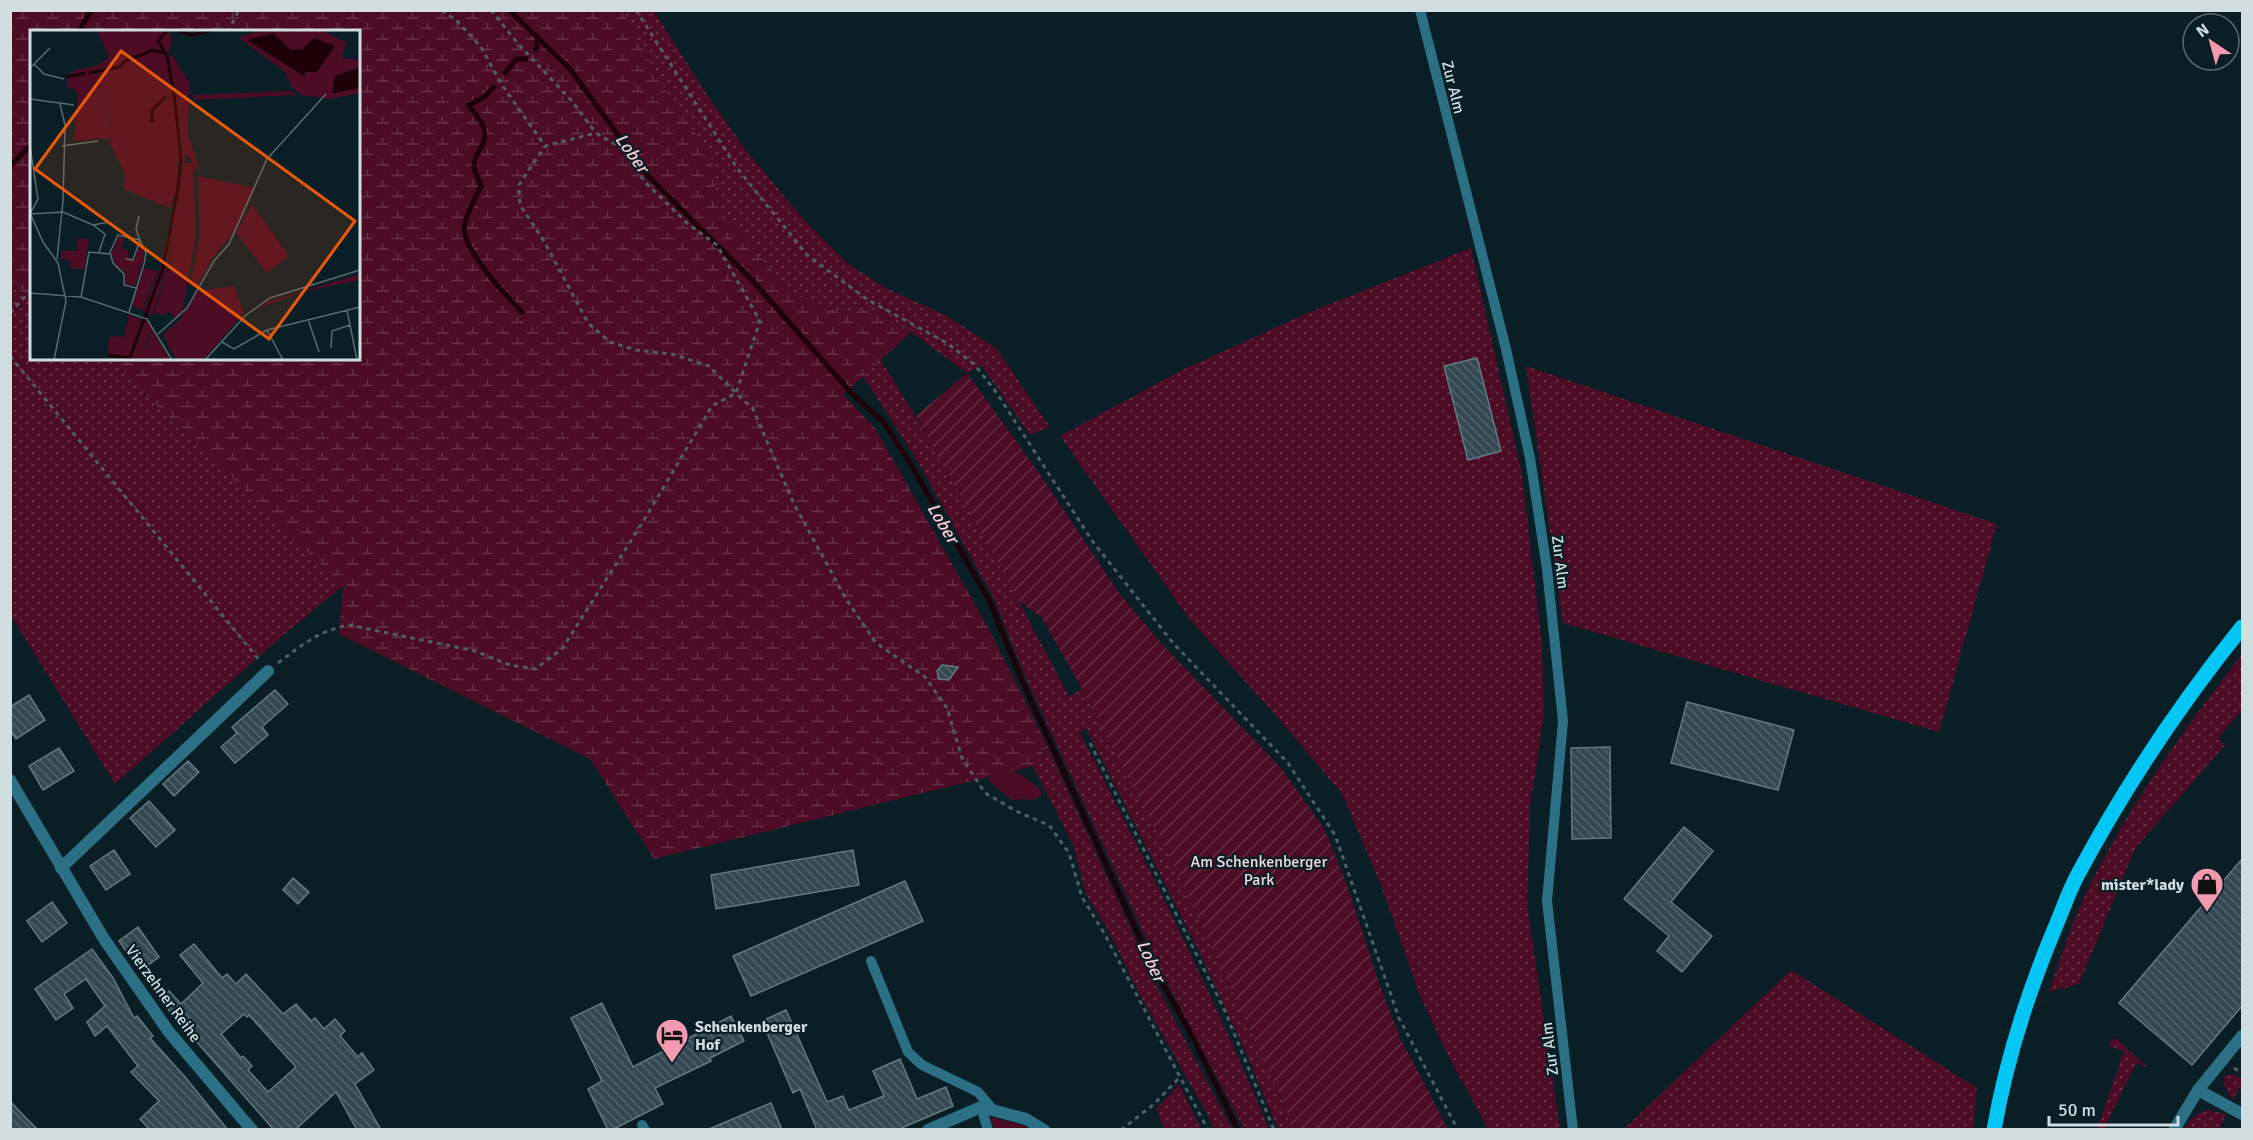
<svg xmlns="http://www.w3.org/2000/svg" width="2253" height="1140" font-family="Signika,sans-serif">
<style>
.grass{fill:url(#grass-dots)}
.wetland{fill:url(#wetland-marsh)}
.park{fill:#4c0d24}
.garden{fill:url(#garden-furrows)}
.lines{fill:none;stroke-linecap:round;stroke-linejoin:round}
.stream{stroke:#1e0008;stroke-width:5}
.building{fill:url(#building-back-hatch);stroke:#637a82;stroke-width:1.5;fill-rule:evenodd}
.path{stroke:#4d5f65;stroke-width:3;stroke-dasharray:4.5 4.5;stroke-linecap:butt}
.service{stroke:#2c7086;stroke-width:10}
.minor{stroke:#2c7086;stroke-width:12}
.primary{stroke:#04c6f5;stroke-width:15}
.labels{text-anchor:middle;stroke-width:4.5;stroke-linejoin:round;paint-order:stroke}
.street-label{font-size:16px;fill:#d0dde1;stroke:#091e25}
.park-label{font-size:16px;fill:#f5dce1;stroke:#091e25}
.poi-label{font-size:16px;font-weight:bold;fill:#d0dde1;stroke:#091e25;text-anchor:end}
.water-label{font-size:18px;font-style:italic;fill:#fbcbd5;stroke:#091e25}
.inset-river{fill:none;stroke:#1e0008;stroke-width:3}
.inset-road{fill:none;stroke:#596a70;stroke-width:1.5}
.view{fill:#e8590c;fill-opacity:0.15;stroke:#e8590c;stroke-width:3}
.inset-edge{fill:none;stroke:#d0dde1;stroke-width:3}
</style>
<defs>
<pattern id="grass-dots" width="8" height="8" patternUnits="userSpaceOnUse" patternTransform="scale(1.5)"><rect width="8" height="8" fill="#4c0d24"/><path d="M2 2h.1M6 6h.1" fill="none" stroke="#653044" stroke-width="1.8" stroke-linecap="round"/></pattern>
<pattern id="wetland-marsh" width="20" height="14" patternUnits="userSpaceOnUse" patternTransform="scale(1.5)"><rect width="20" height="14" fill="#4c0d24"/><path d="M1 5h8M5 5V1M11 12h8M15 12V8" fill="none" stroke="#653044"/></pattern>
<pattern id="garden-furrows" width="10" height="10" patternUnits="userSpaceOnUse" patternTransform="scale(1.5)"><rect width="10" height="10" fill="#4c0d24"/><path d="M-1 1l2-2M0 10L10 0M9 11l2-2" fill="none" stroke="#653044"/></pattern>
<pattern id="building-back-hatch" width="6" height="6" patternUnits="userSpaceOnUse" patternTransform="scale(1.5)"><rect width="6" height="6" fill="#334850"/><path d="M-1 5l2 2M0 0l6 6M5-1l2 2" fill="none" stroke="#506269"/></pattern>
</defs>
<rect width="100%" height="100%" fill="#091e25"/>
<g class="grass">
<polygon points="622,11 654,11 706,93 745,149 805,221 847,263 884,287 947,316 996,348 1050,427 1030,435 981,365 967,373 911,332 871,309 841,312 792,294 719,210 710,155 671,100"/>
<polygon points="1471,248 1522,474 1542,644 1544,713 1530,808 1527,905 1560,1129 1488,1129 1446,1052 1420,996 1380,883 1342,794 1278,718 1190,620 1060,436 1184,369 1310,312"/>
<polygon points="10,283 31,299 32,358 109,359 343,586 281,637 115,784 11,616"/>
<path d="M 881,360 C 949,469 1010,583 1069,697 L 1082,689 L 1168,854 L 1284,1103 L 1293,1129 L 1278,1129 L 1245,1051 L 1202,957 L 1086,728 L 1080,733 C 1147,863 1213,994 1269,1129 L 1244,1129 L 1162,973 L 1024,674 L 993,597 L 916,459 L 863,376 Z"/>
<polygon points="1526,366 1997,524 1939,732 1563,623"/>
<path d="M 2242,654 L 2242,710 L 2218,738 L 2225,745 L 2135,849 L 2079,984 L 2049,992 C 2059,962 2069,931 2082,902 C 2123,813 2182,732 2242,654 Z"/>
<polygon points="1046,743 1156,984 1232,1129 1214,1129 1206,1112 1141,997 1108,930 1086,894 1073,845 1033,766"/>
<polygon points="1791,970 1977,1088 1973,1129 1624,1129"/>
<polygon points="2116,1038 2148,1068 2136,1063 2104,1129 2097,1129 2124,1051 2109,1046 2111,1040"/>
<polygon points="2233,1074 2242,1079 2242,1089 2239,1088 2233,1100 2224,1085 2224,1076"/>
<polygon points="1179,1084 1199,1124 1201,1129 1164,1129 1156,1109"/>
<path d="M 2207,1110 L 2226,1114 L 2220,1126 L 2225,1129 L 2184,1129 C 2190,1119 2195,1114 2207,1110 Z"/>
</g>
<polygon class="wetland" points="10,11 622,11 671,100 711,155 719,210 792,294 841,312 871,309 911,332 843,395 875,428 989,629 1046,743 1033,766 654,859 590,759 339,634 343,586 109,359 358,358 358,32 32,32 31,299 11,283"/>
<g class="park">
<polygon points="995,764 1022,775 1041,790 1041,795 1037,799 1012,800 989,781"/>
<polygon points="990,1117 1023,1125 1030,1129 994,1129"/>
</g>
<polygon class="garden" points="967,373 1037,470 1119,593 1161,643 1282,769 1325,830 1348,888 1380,986 1401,1040 1448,1129 1293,1129 1284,1103 1168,854 1082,689 1042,618 1019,601 916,416"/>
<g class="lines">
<g class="stream">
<polyline points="509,10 571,70 646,174 752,280 854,396 883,421 910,463 989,600 1022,681 1155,971 1189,1030 1238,1130"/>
<polyline points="78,32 92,10"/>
<polyline points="536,50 538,38"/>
<polyline points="505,73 516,59 526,59"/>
<path d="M 494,87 L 483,98 L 468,105 C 476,114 488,127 484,140 C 482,149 473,156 474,167 C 475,173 479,180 481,186 C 476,197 464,218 464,229 C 465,252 506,296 522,312"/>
<polyline points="10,166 32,144"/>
</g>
</g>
<g class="building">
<polygon points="1477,358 1501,451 1468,460 1444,366"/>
<polygon points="942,665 958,667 949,680 939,679 937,671"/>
<polygon points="275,690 288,704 262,727 268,735 235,763 221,747 237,733 232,727"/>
<polygon points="29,695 45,720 16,739 10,730 10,707"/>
<polygon points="1687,702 1794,730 1778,790 1671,763"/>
<polygon points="1610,747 1611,838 1572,839 1571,748"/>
<polygon points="59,748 74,771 43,790 29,766"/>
<polygon points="188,761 199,772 174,796 163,784"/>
<polygon points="149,801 175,830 156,847 130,818"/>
<polygon points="1684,827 1713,851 1671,902 1712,936 1682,972 1657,951 1669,936 1624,899"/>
<polygon points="114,850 130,874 106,890 90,866"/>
<polygon points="853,850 859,885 716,909 711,875"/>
<polygon points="2242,859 2242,1006 2192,1065 2119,1003"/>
<polygon points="293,878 309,892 298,904 283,890"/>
<polygon points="905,881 923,921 751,996 733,956"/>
<polygon points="52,902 67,923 42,942 27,921"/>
<polygon points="138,927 159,957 140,971 119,941"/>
<path d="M 194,944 L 222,978 L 227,974 L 236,984 L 246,974 L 283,1014 L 296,1004 L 311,1021 L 315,1018 L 324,1029 L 335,1019 L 345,1031 L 340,1036 L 358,1057 L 362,1053 L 374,1070 L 355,1084 L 381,1130 L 357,1130 L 336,1092 L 295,1130 L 274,1130 L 160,1000 L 169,991 L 181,1004 L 203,983 L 180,955 ZM 244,1014 L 247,1017 L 249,1015 L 296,1067 L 268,1092 L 248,1070 L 252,1066 L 243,1056 L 241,1058 L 221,1034 Z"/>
<polygon points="92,949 113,978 134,1018 137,1016 153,1036 150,1038 185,1077 228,1130 150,1130 140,1119 159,1101 131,1072 138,1066 107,1026 95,1036 87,1022 105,1006 86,979 64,994 73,1008 56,1020 35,989"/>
<polygon points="602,1003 633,1067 731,1016 744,1041 710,1058 711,1061 655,1088 663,1104 612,1130 608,1130 588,1089 602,1081 571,1018"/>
<polygon points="786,1010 827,1102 843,1096 849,1110 884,1096 873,1071 900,1059 917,1099 946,1087 953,1106 897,1130 817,1130 800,1089 793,1093 762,1021"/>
<polygon points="10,1101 23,1115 38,1130 10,1130"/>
<polygon points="771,1103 782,1130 709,1130 709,1129"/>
</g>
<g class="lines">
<g class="path">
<polyline points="442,10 458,22 481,47 502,85 545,146 596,133 621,148 645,182 688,224 717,245 760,321 736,393 753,409 794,504 846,599 876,643 925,677 947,708 962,758 985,793 1018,812 1049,825 1069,853 1082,897 1104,933 1208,1130"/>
<polyline points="491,10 519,45 571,100 596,133"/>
<polyline points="636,10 737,168 807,255 868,300 947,343 975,365 996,392 1093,542 1173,643 1288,763 1335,835 1399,1018 1458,1130"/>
<polyline points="228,32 239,10"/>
<polyline points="10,313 32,289"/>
<polyline points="10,356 260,661"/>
<path d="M 278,663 C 302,645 318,631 349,625 L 475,651 L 510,665 L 535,669 L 562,649 L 644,520 L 712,406 L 736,393 L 709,366 L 672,354 L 636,350 L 610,342 L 588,323 L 544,241 L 520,205 L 519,185 L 545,146"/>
<polyline points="1090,743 1224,1009 1274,1130"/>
<polyline points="2234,1068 2242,1073"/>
<polyline points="1121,1130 1154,1104 1180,1077"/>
</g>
<g class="service">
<polyline points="1420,10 1506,349 1530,458 1547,569 1563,721 1547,901 1573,1130"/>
<polyline points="871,961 908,1052 922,1065 978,1092 993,1110"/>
<polyline points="981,1107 988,1130"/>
<polyline points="642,1125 645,1130"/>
</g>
<g class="minor">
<polyline points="10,780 104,939 169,1032 252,1130"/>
<polyline points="61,868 268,671"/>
<polyline points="2198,1090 2242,1114"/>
<polyline points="928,1130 981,1107 1026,1119 1044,1130"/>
<polyline points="2174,1130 2198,1090 2242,1036"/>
</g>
<path class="primary" d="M 1994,1130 C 2006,1060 2027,995 2054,930 C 2062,912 2068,893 2077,876 C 2124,788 2180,704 2242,627"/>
</g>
<defs>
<g id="shop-pin" transform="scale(1.725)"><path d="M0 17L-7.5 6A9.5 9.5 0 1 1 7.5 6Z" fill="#f29aaf" stroke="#091e25"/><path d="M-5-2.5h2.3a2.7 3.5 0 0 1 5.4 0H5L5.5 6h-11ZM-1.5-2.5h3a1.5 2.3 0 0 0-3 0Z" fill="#111"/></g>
<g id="hotel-pin" transform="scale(1.725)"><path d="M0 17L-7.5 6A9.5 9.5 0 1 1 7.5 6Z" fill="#f29aaf" stroke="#091e25"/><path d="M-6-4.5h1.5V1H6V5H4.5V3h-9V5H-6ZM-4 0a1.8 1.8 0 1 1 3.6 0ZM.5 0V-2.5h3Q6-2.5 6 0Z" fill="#111"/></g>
</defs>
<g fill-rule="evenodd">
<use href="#shop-pin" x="2207" y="884"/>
<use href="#hotel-pin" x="672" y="1035"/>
</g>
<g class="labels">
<g class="street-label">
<text transform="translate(1454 87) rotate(76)" y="6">Zur Alm</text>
<text transform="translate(1561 562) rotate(83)" y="6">Zur Alm</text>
<text transform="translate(164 993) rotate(54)" y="6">Vierzehner Reihe</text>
<text transform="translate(1549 1049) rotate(-97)" y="6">Zur Alm</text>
</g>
<g class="park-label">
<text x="1259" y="867">Am Schenkenberger<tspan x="1259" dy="18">Park</tspan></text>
</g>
<g class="poi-label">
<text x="2184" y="890">mister*lady</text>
<text x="695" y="1032" text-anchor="start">Schenkenberger<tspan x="695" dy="18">Hof</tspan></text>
</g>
<g class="water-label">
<text transform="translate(632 153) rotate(54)" y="6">Lober</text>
<text transform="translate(943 523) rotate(59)" y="6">Lober</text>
<text transform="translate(1151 961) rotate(65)" y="6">Lober</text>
</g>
</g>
<g transform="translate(30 30)">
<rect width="330" height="330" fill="#091e25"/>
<path d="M 141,24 L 159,52 L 158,105 L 168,132 L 168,144 L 151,111 L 154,60 L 139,27 ZM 66,36 L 83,108 L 44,111 L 48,62 L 37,56 L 37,49 L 42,41 ZM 262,61 L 267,65 L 164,70 L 164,65 ZM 152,125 L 155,125 L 148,198 L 141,232 L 123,283 L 139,231 L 148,178 L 137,234 L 122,285 L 117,284 L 134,238 ZM 168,146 L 225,158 L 202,204 L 181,230 L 166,259 L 160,255 L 170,204 ZM 222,174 L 259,226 L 237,243 L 206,203 ZM 144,177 L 132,239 L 116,283 L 113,282 L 131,235 ZM 330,244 L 330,250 L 272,262 L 229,278 L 239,271 ZM 204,256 L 214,283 L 173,330 L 146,330 L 133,304 L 149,291 L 168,261 ZM 98,284 L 112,290 L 99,327 L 97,326 ZM 115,290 L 125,300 L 120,301 L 115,321 L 123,330 L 101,330 ZM 90,306 L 95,309 L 91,325 L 78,324 L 79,307 Z" fill="#4c0d24"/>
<path d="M 114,238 L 127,241 L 112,280 L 104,277 L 103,271 ZM 97,292 L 98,330 L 77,326 L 91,325 ZM 122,300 L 140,330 L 123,330 L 115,324 Z" fill="#4c0d24"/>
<path d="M 67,0 L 139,0 L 142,10 L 138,24 L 156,61 L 151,111 L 161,124 L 149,126 L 146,161 L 140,178 L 94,159 L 95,144 L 79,112 L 83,108 L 80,94 L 66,36 L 79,28 ZM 233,0 L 291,0 L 317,13 L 312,25 L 314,29 L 330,29 L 330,63 L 300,69 L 271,65 L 261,56 L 255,42 L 208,7 Z" fill="#4c0d24"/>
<path d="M 48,209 L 59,209 L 54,239 L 41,239 L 40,230 L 31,229 L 31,221 L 48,221 Z" fill="#4c0d24"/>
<path d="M 89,206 L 94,208 L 91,219 L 99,221 L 98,227 L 105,229 L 110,211 L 113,215 L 114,228 L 105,256 L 96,254 L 96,242 L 87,237 L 81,224 Z" fill="#4c0d24"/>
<path d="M 155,133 L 163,133 L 166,207 L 152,283 L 147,289 L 139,282 L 133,285 L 124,283 L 141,232 Z" fill="#4c0d24"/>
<path d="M 244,3 L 261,20 L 272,19 L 284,8 L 305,16 L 287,42 L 275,42 L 275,47 L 217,10 ZM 330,37 L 330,58 L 302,63 L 305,46 Z" fill="#1e0008"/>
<path class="inset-river" d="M 143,0 L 163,5 L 183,0M 200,0 L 226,0M 59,43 L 90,37 L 95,31 L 123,20 L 133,23M 36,47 L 56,43M 122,93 L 122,80 L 136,67M 78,325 L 100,328M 99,330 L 133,238 L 148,158 L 151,131 L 145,71 L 137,26 L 128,11 L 138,0"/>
<path class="inset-road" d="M 4,34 L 14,44 L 34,49M 0,38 L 20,18M 0,69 L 44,75M 0,116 L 8,169 L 0,184M 32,116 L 68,111M 0,183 L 13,212 L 28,233 L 36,271 L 24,330M 0,184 L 33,182 L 63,195 L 79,192M 109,186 L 106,199 L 110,211M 63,195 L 75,204 L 69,222M 27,229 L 33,171 L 35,95 L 30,74M 96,229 L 103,230 L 110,210M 0,263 L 51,267 L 117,289 L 142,330M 51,267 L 59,222 L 80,224M 317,280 L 327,330M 99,282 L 114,234 L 116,223 L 110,210 L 88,205 L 80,222 L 83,233 L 94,244 L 94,255 L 106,258M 278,289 L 289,322M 237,300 L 253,330M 128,304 L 157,278 L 184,231 L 199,214 L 237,129 L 296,64M 192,312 L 204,319 L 237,300 L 330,277M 301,318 L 302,301 L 320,295M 175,330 L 216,285 L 240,268 L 330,240"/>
<path class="view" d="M 91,21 L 325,191 L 239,309 L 5,139 Z"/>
<rect width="330" height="330" class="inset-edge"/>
</g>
<rect width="2253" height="1140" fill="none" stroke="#d0dde1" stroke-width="24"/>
<g transform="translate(2211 42) rotate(324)"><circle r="28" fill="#091e25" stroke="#596a70" stroke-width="1.5"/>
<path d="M0-4.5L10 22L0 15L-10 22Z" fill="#f29aaf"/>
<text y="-9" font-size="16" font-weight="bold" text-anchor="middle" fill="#d0dde1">N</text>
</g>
<path d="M2049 1116v9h129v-9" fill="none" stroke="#d0dde1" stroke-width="3"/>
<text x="2058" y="1116" font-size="18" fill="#d0dde1" stroke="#091e25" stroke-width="4.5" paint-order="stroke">50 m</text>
</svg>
